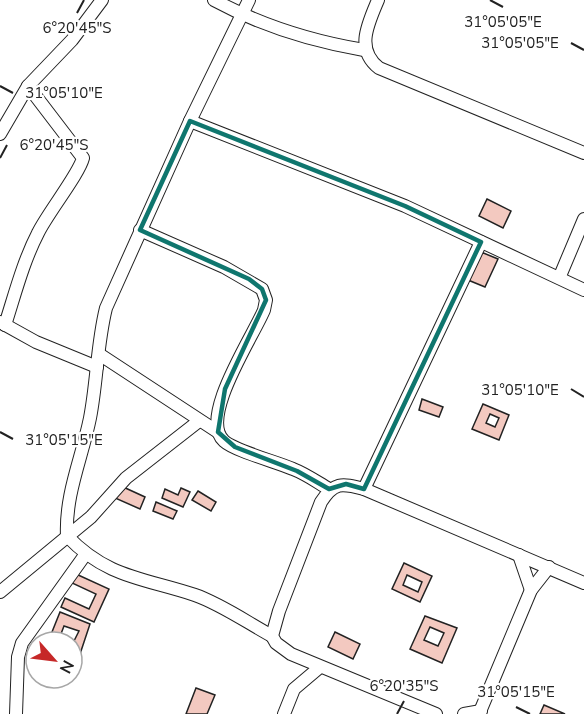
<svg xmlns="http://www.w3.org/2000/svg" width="584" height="714" font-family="'Nunito Sans',sans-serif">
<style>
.building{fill:#f3c9c0;stroke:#222;stroke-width:1.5;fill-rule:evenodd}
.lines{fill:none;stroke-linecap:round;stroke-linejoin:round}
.street-casing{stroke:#222;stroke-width:14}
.street{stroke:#fff;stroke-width:12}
.marked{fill:none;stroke:#0f766e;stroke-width:4.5;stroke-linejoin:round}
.ticks{fill:none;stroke:#222;stroke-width:2}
.ticks-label{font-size:15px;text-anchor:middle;fill:#222;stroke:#fff;stroke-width:4.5;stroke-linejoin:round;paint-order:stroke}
</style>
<rect width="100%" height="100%" fill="#fff"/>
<g class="building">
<polygon points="487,199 511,211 503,228 479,216"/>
<polygon points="481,252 498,259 485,287 468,280"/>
<polygon points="422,399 443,407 439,417 419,410"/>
<path d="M 483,404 L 509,415 L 499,440 L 472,429 ZM 490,414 L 499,418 L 495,427 L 486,423 Z"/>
<polygon points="121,486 145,497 140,509 115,498"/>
<polygon points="181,488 190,492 183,507 162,498 165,489 178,495"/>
<polygon points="198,491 216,502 211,511 192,500"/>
<polygon points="156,502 177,511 173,519 153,511"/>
<path d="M 404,563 L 432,576 L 420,602 L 392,589 ZM 407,575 L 422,582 L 418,592 L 403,585 Z"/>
<polygon points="76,574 109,589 94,622 61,607 65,598 89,609 96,594 72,583"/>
<polygon points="60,612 90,624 79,657 72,655 72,645 79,631 64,626 59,639 66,642 48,642"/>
<path d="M 425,616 L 457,628 L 442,663 L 410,649 ZM 430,627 L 444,633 L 438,646 L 424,640 Z"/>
<polygon points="335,632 360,644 353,659 328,647"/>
<polygon points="196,688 215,695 207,714 186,714"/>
<polygon points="544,705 565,714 540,714"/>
</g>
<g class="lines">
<g class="street-casing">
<g id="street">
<path d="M 214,0 C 262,26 310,41 364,50"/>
<path d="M 249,0 L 190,121 L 106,308 C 97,344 97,382 90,418 C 82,458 65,494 67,536 C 107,578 144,578 195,595 C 221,604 248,623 272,636"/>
<path d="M 378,0 C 368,24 355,49 379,68 L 584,153"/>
<polyline points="190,121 405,206 584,290"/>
<polyline points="0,134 28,86 72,40 102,0"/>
<path d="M 140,230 L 224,267 L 262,289 L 266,300 L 264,310 C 254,335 198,418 224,441 C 235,451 277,462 293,469 C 306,474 317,482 329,489"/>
<polyline points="560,276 584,219"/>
<polyline points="0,322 36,342 97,367"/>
<path d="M 5,325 C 15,294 23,262 38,233 C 47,214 79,174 83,158 L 28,86"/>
<polyline points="99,354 218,432"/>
<polyline points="364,489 481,242"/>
<polyline points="519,555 531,590"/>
<polyline points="0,592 91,517 126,478 199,421"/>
<polyline points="16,714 18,657 22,643 85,555"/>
<polyline points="284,714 294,689 320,667"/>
<path d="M 436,714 L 291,654 L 276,643 L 272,636 L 279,611 L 321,502 C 334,482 341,483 364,489 L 584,583"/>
<polyline points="464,714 481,711"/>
<polyline points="479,714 531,590 549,567"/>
</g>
</g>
<use href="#street" class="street"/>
</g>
<path class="marked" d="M 190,121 L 405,206 L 481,242 L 364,489 L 346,484 L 329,489 L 297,471 L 235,447 L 218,432 L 225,389 L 266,300 L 262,289 L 249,279 L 140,230 Z"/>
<path class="ticks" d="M 490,0 L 503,7M 77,13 L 84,0M 571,43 L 584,50M 0,86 L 13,93M 0,158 L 7,145M 571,389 L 584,397M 0,432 L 13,439M 516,707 L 530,714M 397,714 L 404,701"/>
<g class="ticks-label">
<text x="503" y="27">31°05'05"E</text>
<text x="77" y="33">6°20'45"S</text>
<text x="520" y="48">31°05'05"E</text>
<text x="64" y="98">31°05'10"E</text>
<text x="54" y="150">6°20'45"S</text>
<text x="520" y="395">31°05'10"E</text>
<text x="64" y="445">31°05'15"E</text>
<text x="404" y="691">6°20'35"S</text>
<text x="516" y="697">31°05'15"E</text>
</g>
<g transform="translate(54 660) rotate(118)"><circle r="28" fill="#ffffff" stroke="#a7a7a7" stroke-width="1.5"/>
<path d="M0-4.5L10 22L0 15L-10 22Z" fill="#c62828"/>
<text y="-9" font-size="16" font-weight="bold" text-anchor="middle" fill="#222222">N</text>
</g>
</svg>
